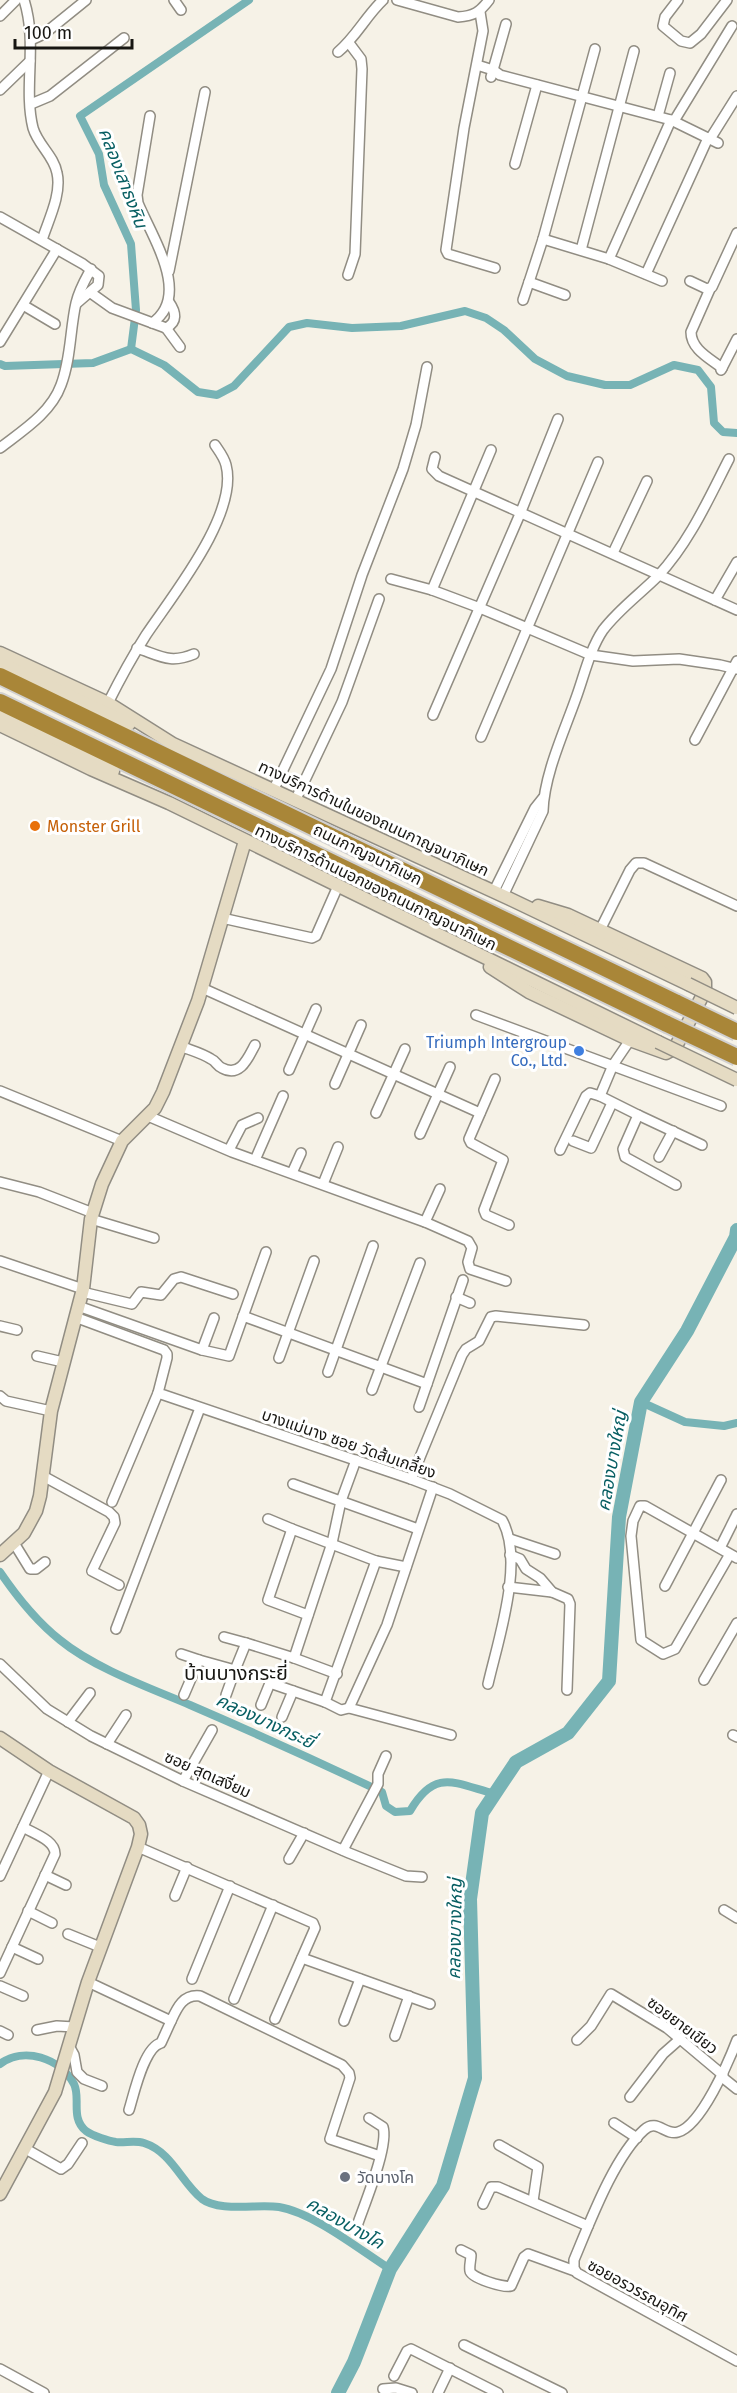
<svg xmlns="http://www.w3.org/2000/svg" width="737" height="2393" font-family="'Fira Sans','Noto Sans Thai',sans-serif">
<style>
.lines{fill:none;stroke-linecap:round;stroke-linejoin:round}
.canal{stroke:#77b3b5;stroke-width:8}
.river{stroke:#77b3b5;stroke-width:14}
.street-casing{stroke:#918d83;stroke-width:12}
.secondary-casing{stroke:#918d83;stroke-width:15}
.highway-casing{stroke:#d1d0d0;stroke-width:20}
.street{stroke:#fff;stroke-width:9}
.secondary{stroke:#e5dbc3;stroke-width:12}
.highway{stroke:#a98638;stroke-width:16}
.secondary-bridge-casing{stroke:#918d83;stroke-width:15;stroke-linecap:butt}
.highway-bridge-casing{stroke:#d1d0d0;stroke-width:20;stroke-linecap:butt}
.secondary-bridge{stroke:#e5dbc3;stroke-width:12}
.highway-bridge{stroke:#a98638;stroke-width:16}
.food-dot{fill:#e8710a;stroke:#fff;stroke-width:2}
.shop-dot{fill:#3f7fe0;stroke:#fff;stroke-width:2}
.worship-dot{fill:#6b7280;stroke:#fff;stroke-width:2}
.labels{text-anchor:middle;stroke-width:6;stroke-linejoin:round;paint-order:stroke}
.street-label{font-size:16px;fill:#171612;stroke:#fff}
.food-label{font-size:16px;fill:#c56008;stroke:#fff;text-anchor:start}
.shop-label{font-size:16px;fill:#366cbe;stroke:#fff;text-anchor:end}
.worship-label{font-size:16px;fill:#5b616d;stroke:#fff;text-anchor:start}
.water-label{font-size:18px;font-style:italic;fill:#085f63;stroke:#fff}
.quarter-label{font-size:20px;fill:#171612;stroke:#fff}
</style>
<rect width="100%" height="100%" fill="#f6f2e7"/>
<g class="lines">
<g class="canal">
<polyline points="131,349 136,310 131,244 104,185 99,154 80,116 249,0"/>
<polyline points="0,364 5,366 93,363 131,349 164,365 198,392 217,395 234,386 289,327 307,323 352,328 401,326 465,311 486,318 504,330 535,359 567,376 605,385 630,385 674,365 698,370 711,387 714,423 723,432 737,433"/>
<polyline points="641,1402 685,1422 724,1426 737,1423"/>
<path d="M 0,1572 C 17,1597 36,1621 60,1640 C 94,1668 150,1688 190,1705 C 255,1733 319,1762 382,1792 L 386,1806 L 395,1812 L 410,1811 C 435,1768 454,1783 495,1794"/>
<path d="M 0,2064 C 24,2046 60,2058 74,2084 C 81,2098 70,2118 86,2131 C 93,2136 109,2141 116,2142 C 125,2143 135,2140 144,2143 C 172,2152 181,2182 202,2199 C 219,2212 258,2204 279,2207 C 314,2213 360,2250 390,2269"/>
</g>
<polyline class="river" points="338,2393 354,2362 390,2269 443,2186 475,2078 470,1899 482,1813 516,1762 568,1733 609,1681 619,1517 641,1402 687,1331 736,1237 737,1230"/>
<g class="street-casing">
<g id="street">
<path d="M 24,0 C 38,44 23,87 33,128 C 38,145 54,156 57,173 C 62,194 48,221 42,240"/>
<polyline points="174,0 181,10"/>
<path d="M 397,0 L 458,17 C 474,16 480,12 489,0"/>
<polyline points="678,0 665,17 663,26 681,41 690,43 701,34 727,0"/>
<polyline points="480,12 483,31 464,128 446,250 448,254 495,268"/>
<polyline points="0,16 16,0"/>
<polyline points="31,40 44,34 86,0"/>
<path d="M 338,52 C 356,37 366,16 383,0"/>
<polyline points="477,65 493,70 500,75 671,120 718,143"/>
<polyline points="491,77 506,24"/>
<polyline points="0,90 30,61"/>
<polyline points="31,104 50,96 124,38"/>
<path d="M 150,116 L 137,195 L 138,203 C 152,237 192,296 152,323"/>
<polyline points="658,116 670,73"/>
<polyline points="674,121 732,26"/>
<polyline points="710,139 737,96"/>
<polyline points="515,164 537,85"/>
<polyline points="0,217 83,264 99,276 98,285 77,303"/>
<polyline points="543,239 609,259 662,281"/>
<polyline points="581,250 634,51"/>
<polyline points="609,259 671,120"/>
<polyline points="169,271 205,92"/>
<polyline points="646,274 708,138"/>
<polyline points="348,275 355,254 362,69 361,59 349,43"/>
<polyline points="690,281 707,289 712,287 737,233"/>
<path d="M 710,289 L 691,332 C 691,349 709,358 722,368"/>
<path d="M 91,293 L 112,308 L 166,328 C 178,322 176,312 169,302"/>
<polyline points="565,295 529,282 543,239 595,49"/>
<polyline points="523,300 529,282"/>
<polyline points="23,305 55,324"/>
<polyline points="166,328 180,347"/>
<polyline points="0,342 57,249"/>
<polyline points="721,370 737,339"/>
<path d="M 0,448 C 22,431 51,413 61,385 C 71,359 70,329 76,303 C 79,290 85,280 91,269"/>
<polyline points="435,457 432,469 439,476 737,610"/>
<polyline points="613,553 647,481"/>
<polyline points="391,579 432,590 480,608 591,655 633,661 679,659 720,665 737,669"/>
<polyline points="432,590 491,450"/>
<polyline points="715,600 737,562"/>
<path d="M 137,648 C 161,656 170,664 194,654"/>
<path d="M 108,703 C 120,679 132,657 146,635 C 172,596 239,514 226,465 C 224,457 219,451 215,445"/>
<polyline points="433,715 520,514 558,419"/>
<polyline points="481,737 598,462"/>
<polyline points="695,740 737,661"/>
<polyline points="273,791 331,669 362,575 403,469 416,425 427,367"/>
<polyline points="295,801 342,702 379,599"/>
<polyline points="494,891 535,808 543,798"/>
<path d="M 503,896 L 543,811 C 544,775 564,732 576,698 C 584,676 590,649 603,630 C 619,609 640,594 658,576 C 689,543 709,498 729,459"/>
<polyline points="222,918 312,938 316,936 338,886"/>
<polyline points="600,930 630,870 636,863 644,863 737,906"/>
<polyline points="202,988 480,1113"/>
<polyline points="476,1015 721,1106"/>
<polyline points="630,1040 613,1065 600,1096 638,1115 623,1149 625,1157 676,1185"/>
<path d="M 180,1046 C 190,1050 202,1053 211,1059 C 216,1061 217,1066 222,1068 C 240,1078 248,1058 255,1045"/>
<polyline points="289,1070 316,1009"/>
<polyline points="495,1079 469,1139 471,1143 503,1160 484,1210 486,1215 509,1225"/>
<polyline points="335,1084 361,1025"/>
<polyline points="0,1091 122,1141"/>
<polyline points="376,1113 405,1049"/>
<polyline points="638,1115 702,1145"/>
<polyline points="148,1116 232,1152 425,1222 468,1241 472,1248 468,1262 470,1269 506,1281"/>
<polyline points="420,1134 450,1067"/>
<polyline points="573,1141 591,1148 612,1103"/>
<polyline points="229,1150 242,1125 258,1118"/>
<polyline points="560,1150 586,1096 590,1093 600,1096"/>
<polyline points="659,1157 673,1131"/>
<polyline points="255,1160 283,1096"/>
<polyline points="292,1173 301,1153"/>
<polyline points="0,1182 39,1192 93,1213"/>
<polyline points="323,1184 338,1147"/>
<polyline points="91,1219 154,1238"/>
<polyline points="425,1222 440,1189"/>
<polyline points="0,1261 83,1289"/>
<polyline points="82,1292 132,1304 141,1292 161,1295 174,1279 181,1277 233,1294"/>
<polyline points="456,1297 470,1303"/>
<polyline points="78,1306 202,1350 229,1356 266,1252"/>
<polyline points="243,1316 427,1384"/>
<path d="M 75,1317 L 164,1350 L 167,1354 L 167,1358 L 158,1393 L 411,1479 L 450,1494 L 502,1520 C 525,1561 498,1640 488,1684"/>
<polyline points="0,1326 17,1330"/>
<polyline points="202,1350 214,1318"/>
<polyline points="37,1356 63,1362"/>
<polyline points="279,1358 314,1261"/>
<polyline points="328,1372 373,1246"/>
<polyline points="372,1390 420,1263"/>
<polyline points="0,1396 6,1401 51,1411"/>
<polyline points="419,1407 463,1280"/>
<polyline points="43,1476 109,1512 114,1517 115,1523 92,1571 119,1585"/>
<polyline points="411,1479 462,1355 466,1349 479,1341 491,1317 496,1316 584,1325"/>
<polyline points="293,1484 418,1529"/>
<polyline points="433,1487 387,1625 349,1708 451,1735"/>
<polyline points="112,1502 158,1393"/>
<polyline points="268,1519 292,1529"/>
<polyline points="510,1539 555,1554"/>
<polyline points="14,1543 30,1569 36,1569 45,1562"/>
<polyline points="720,1548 737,1514"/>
<polyline points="730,1554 675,1649 663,1654 641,1640 631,1536 633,1521 640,1506 645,1506 737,1558"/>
<polyline points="510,1555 520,1559 526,1569 540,1578 552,1592 568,1599 570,1604 567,1690"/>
<polyline points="665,1586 721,1480"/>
<polyline points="508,1587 552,1592"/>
<polyline points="308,1615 268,1600 292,1529 376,1561 406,1567"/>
<polyline points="116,1629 200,1408"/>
<polyline points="224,1637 246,1643"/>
<polyline points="181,1654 199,1660"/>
<polyline points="294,1658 332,1543 341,1501 356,1460"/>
<polyline points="0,1664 47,1709 91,1736 183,1781 349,1853 406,1876 422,1877"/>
<polyline points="704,1680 737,1623"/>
<polyline points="184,1695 199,1660 235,1670 246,1643 294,1658 337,1674"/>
<polyline points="226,1695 235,1670"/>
<polyline points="325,1702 376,1561"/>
<polyline points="261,1705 270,1683 325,1702 341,1710 349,1708"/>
<polyline points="282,1717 293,1691"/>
<polyline points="68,1722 90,1693"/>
<polyline points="733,1735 737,1737"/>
<polyline points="107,1744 126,1715"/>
<polyline points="183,1781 212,1730"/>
<polyline points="138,1847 313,1923 315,1928 275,2019"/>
<polyline points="343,1850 378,1784 378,1774 386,1756"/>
<polyline points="289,1859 304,1833"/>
<polyline points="45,1875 66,1885"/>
<polyline points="0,1876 49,1771"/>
<polyline points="175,1896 187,1867"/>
<polyline points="724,1910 737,1918"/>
<polyline points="28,1911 52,1923"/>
<polyline points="68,1934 100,1947"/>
<polyline points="12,1947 38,1959"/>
<polyline points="302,1958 430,2004"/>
<path d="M 0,1973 L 55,1854 C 55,1840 34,1834 23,1827"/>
<polyline points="192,1979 230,1886"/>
<path d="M 88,1982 L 171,2021 C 177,2008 183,1994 200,1996 L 342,2065 L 349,2073 L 350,2078 L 330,2139 L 380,2156"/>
<polyline points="0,1986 23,1996"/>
<polyline points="234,1999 273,1905"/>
<polyline points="344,2021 360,1979"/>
<polyline points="37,2030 57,2026 74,2027"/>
<polyline points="0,2031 8,2035"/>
<polyline points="395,2036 409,1996"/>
<polyline points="577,2040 591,2026 611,1994 667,2028 723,2075"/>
<path d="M 737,2040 C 729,2061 701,2126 678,2132 C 665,2136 657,2118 644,2130 C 614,2157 590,2222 574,2260 L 574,2268 L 577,2273 L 737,2361"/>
<polyline points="69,2046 74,2055 77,2072 84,2079 102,2086"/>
<polyline points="722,2077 737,2089"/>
<polyline points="630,2097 663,2054 680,2039"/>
<path d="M 129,2110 C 134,2094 144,2047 161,2043 L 171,2021"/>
<polyline points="614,2123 637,2138"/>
<polyline points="499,2145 538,2167 533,2201"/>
<polyline points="24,2148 61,2169 68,2164 82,2143"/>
<polyline points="483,2204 491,2187 498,2187 588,2226"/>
<path d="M 357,2226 C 364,2205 389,2146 383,2127 L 369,2118"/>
<path d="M 461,2250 L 471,2255 C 471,2260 469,2266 470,2271 C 471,2278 504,2288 511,2286 L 524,2257 L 528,2254 L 575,2271"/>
<polyline points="464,2345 562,2393"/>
<polyline points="0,2369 44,2393"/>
<polyline points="394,2376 407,2351 411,2349 498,2393"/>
<polyline points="383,2389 396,2388 412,2393"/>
<polyline points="438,2393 450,2368"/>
</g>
</g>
<g class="secondary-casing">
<g id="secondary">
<polyline points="0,653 108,703 173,744 510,899 688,984"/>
<polyline points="0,663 129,724"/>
<polyline points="0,714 113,771"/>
<polyline points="0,725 91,769 169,803 658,1042"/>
<polyline points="490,967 529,992 630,1040 666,1053 675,1048 705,991 705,982 702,978 568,915 538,906"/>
<polyline points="0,1555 24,1533 36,1511 40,1496 51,1411 83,1289 91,1219 102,1184 122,1141 155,1108 163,1092 198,1001 245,841"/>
<polyline points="0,1738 49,1771 134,1818 139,1825 141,1834 138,1847 88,1982 55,2092 0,2194"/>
</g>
</g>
<g class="highway-casing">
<g id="highway">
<polyline points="0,676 677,1003"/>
<polyline points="0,702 667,1024"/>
</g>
</g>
<use href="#street" class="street"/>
<use href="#secondary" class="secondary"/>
<use href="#highway" class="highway"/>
<g class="secondary-bridge-casing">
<g id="secondary-bridge">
<polyline points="688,984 737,1008"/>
<polyline points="658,1042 737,1080"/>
</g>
</g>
<g class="highway-bridge-casing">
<g id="highway-bridge">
<polyline points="677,1003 737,1032"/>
<polyline points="667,1024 737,1057"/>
</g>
</g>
<use href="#secondary-bridge" class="secondary-bridge"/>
<use href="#highway-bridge" class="highway-bridge"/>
</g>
<circle class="food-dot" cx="35" cy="826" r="6"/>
<circle class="shop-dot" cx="579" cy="1051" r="6"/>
<circle class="worship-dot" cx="345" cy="2177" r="6"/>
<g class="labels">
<g class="street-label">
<text transform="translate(374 818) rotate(25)" y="6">ทางบริการด้านในของถนนกาญจนาภิเษก</text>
<text transform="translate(368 854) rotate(26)" y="6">ถนนกาญจนาภิเษก</text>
<text transform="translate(376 887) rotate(26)" y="6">ทางบริการด้านนอกของถนนกาญจนาภิเษก</text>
<text transform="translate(349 1443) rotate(19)" y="6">บางแม่นาง ซอย วัดส้มเกลี้ยง</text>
<text transform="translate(208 1774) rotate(24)" y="6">ซอย สุดเสงี่ยม</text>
<text transform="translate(683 2025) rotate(37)" y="6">ซอยยายเขียว</text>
<text transform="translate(638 2290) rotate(29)" y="6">ซอยอรวรรณอุทิศ</text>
</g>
<g class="food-label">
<text x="47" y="832">Monster Grill</text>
</g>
<g class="shop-label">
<text x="567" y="1048">Triumph Intergroup<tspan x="567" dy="18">Co., Ltd.</tspan></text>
</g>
<g class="worship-label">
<text x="357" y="2183">วัดบางโค</text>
</g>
<g class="water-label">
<text transform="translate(123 178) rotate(69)" y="6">คลองเสาธงหิน</text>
<text transform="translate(612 1461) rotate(-80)" y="6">คลองบางใหญ่</text>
<text transform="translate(265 1721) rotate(25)" y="6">คลองบางกระยี่</text>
<text transform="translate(455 1929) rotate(-89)" y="6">คลองบางใหญ่</text>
<text transform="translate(345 2223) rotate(30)" y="6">คลองบางโค</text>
</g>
<g class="quarter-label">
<text x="236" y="1680">บ้านบางกระยี่</text>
</g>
</g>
<path d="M15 39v9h117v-9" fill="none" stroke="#171612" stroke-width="3"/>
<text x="24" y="39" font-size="18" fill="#171612" stroke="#ffffff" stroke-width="4.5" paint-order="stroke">100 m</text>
</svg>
